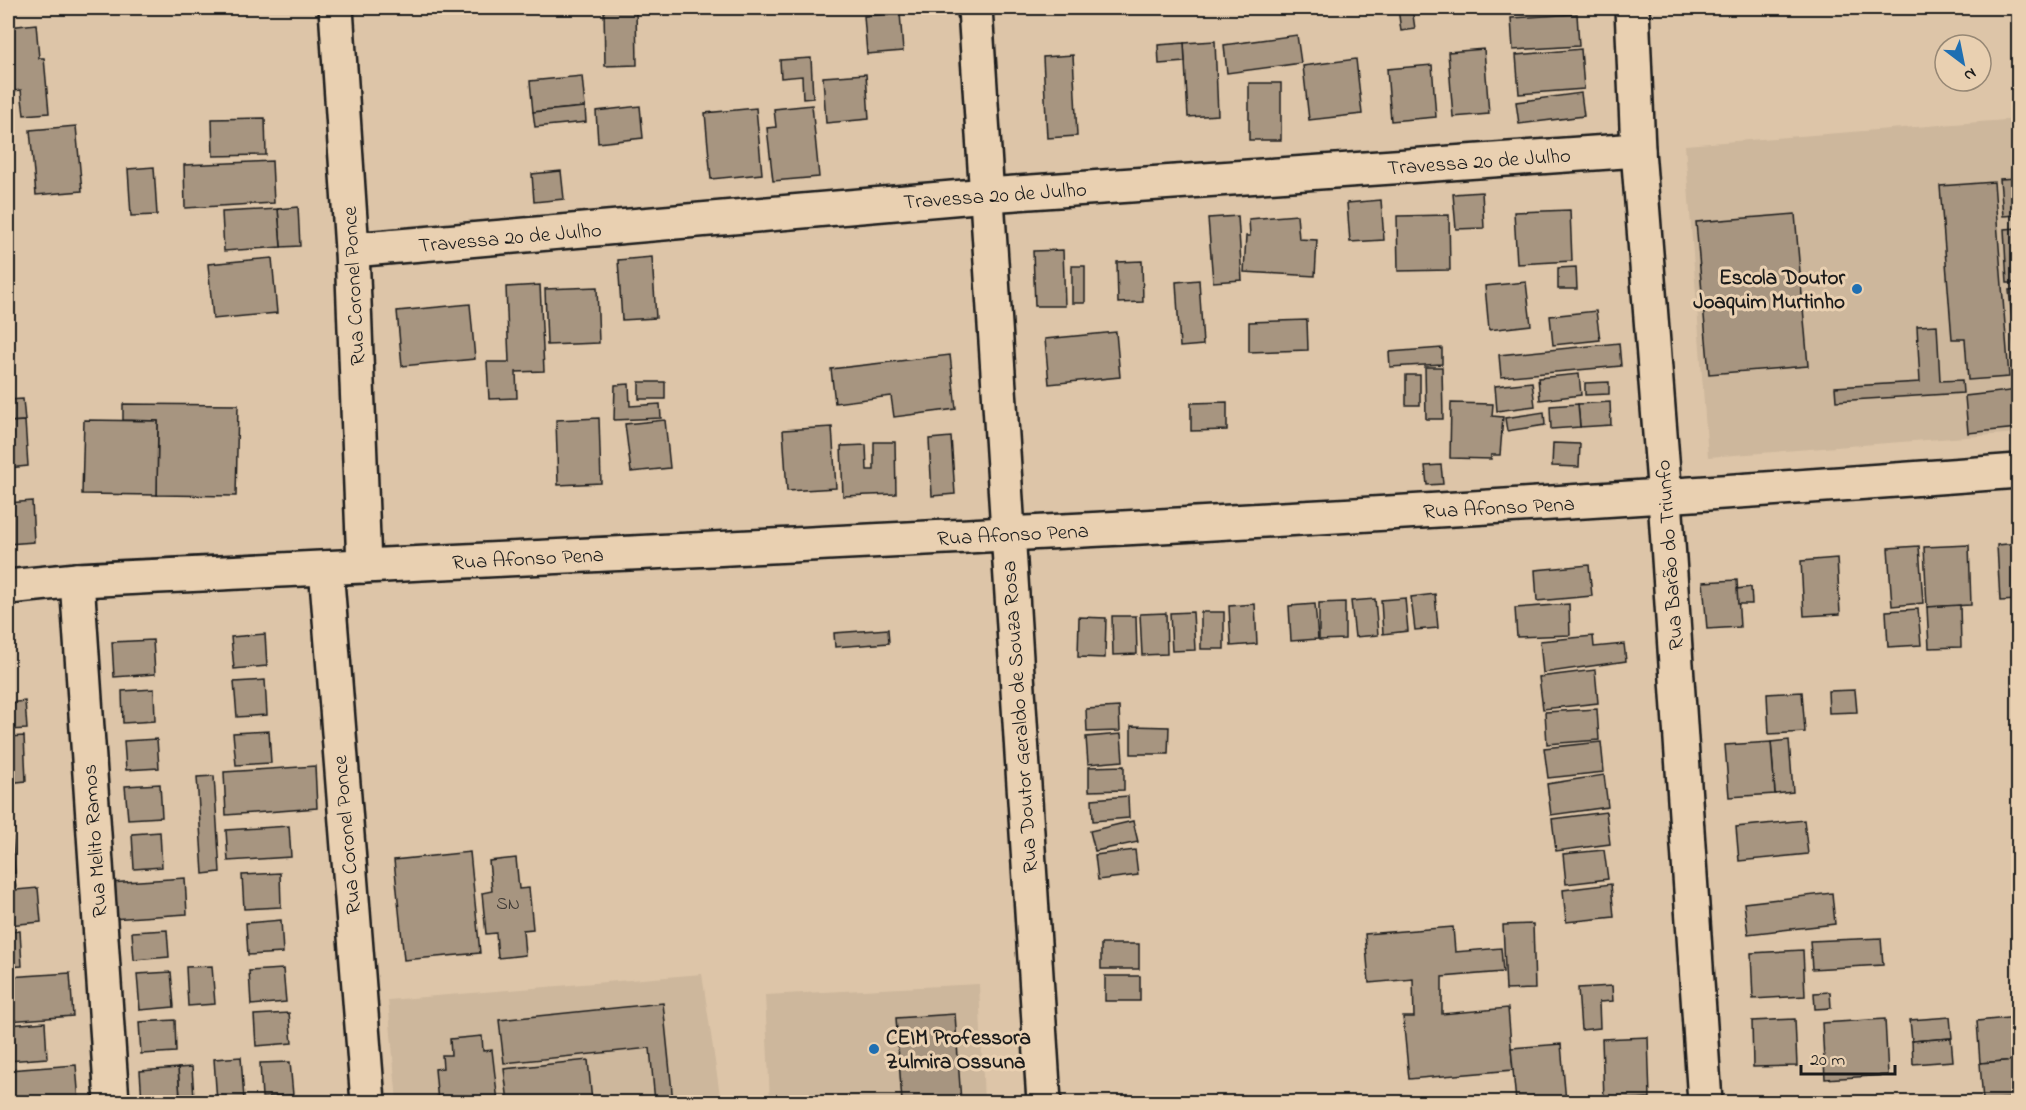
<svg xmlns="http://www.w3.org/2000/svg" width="2026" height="1110" font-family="'Indie Flower',sans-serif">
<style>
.built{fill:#cdb79c}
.building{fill:#a79580;stroke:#1c1c1c;stroke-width:1.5}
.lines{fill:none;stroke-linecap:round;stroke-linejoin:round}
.street-casing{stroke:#1c1c1c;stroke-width:38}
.secondary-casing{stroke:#1c1c1c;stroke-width:38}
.street{stroke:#e9d0b1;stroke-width:33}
.secondary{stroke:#e9d0b1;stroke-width:33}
.poi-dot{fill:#1f6fb2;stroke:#e9d0b1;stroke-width:2}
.labels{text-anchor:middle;stroke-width:6;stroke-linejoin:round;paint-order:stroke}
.number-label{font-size:18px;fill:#3f3a35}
.street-label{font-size:21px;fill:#1c1c1c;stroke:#e9d0b1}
.poi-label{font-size:21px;font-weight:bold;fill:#1c1c1c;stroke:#e9d0b1;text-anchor:end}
</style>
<rect width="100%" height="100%" fill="#ddc5a8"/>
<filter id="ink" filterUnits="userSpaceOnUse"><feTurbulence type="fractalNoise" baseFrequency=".0167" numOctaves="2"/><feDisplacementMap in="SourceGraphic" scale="12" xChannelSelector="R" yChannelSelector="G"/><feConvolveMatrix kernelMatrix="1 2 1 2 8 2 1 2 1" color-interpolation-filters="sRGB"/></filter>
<g filter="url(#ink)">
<g class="built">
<polygon points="2018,119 2018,433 1708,457 1685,145"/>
<polygon points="702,974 721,1102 397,1102 388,1000"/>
<polygon points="979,984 984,1102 770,1102 765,995"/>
</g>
<g class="building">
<polygon points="604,8 636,8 637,65 605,66"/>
<polygon points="878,8 899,8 900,13 878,15"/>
<polygon points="1398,8 1412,8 1415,29 1401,31"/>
<polygon points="900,13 903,51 867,54 864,16"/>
<polygon points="1577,14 1579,46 1513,50 1511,18"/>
<polygon points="36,24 39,58 44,58 49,113 24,115 21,90 14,91 8,27"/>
<polygon points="1297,35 1301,63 1227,73 1224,45"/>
<polygon points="1215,41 1218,115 1188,117 1184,43"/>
<polygon points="1184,43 1185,62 1159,64 1158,45"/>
<polygon points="1484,49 1489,114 1453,117 1448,52"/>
<polygon points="1581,49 1584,89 1519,94 1516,55"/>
<polygon points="1073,55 1077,136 1047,138 1043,57"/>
<polygon points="811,58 813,98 803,99 802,76 781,78 780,60"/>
<polygon points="1356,59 1362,114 1309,120 1303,66"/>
<polygon points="1432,65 1436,117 1391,121 1387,69"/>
<polygon points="866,74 869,119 826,123 823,77"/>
<polygon points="582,76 585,107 533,112 530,81"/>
<rect x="1249" y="83" width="32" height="57"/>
<polygon points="1581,93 1584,116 1519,124 1516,102"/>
<polygon points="812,105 819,177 773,181 767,128 776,127 774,109"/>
<polygon points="640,106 643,138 598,143 596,111"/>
<polygon points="585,107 586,122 535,127 533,112"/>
<polygon points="756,108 762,174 711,179 705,113"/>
<polygon points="265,118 266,155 213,156 212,119"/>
<polygon points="76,126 82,191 36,195 30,130"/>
<polygon points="272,161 274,203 185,208 184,165"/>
<polygon points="154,167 157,215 131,216 128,169"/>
<polygon points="561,171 564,199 534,202 532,174"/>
<polygon points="2018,178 2018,215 2003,216 2000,179"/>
<polygon points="1994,182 2009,377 1968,380 1965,339 1952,339 1940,186"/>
<polygon points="1482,192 1484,228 1456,229 1453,194"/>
<polygon points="1381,200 1384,240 1350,242 1347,203"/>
<polygon points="298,207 300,246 281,247 278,209"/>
<polygon points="278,209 281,247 224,251 222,212"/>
<polygon points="1570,210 1572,261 1517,264 1514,212"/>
<polygon points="1795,214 1808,366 1709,374 1696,222"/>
<polygon points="1297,215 1299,239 1317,240 1315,276 1244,272 1246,236 1250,236 1249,219"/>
<polygon points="1449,215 1450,270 1398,271 1397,216"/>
<polygon points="1238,216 1242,280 1213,282 1208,218"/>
<polygon points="2018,228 2018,283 2007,283 2004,229"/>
<polygon points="1063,250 1065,306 1035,306 1033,251"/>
<polygon points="652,257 656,318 622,320 618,260"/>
<polygon points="272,258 277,313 213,319 208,264"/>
<polygon points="1142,261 1143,302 1118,303 1117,262"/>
<rect x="1072" y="266" width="13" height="37"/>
<polygon points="1576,267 1577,289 1558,289 1558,268"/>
<polygon points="1199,280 1203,345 1180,347 1176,282"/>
<polygon points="1526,282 1531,325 1489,330 1485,286"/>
<polygon points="540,285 544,371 516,372 517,398 489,399 487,362 509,362 506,287"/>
<polygon points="597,287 599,343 547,345 545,289"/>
<polygon points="2018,289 2018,327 2013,328 2009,290"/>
<polygon points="470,304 475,359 402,366 397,311"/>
<polygon points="1596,311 1600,340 1553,345 1550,316"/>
<polygon points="1307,320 1308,350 1249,352 1249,322"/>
<polygon points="1937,325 1940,381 1962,380 1963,393 1836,401 1835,387 1920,382 1917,326"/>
<polygon points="1116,332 1120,377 1049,384 1045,339"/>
<polygon points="2018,337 2018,380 2014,338"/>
<polygon points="1619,343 1621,366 1501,377 1499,355"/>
<polygon points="1442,348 1442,364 1390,367 1389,352"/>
<polygon points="950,355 956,409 894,417 891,396 835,403 831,369"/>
<polygon points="1425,367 1442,367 1443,419 1426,419"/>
<polygon points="1579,374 1581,395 1540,400 1538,378"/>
<rect x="1406" y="375" width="14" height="30"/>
<rect x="639" y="382" width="26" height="17"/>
<polygon points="1532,382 1535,406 1497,411 1495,386"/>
<polygon points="1609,382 1609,394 1585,395 1585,383"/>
<polygon points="629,384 630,406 660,404 661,418 614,420 615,385"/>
<polygon points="2018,390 2018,428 1968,433 1965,396"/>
<polygon points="23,399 25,421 8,422 8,400"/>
<polygon points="1227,402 1227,430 1191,431 1191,403"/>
<polygon points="1610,402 1611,425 1580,427 1578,404"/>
<polygon points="1451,403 1493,404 1492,416 1503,417 1500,455 1491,455 1491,459 1450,458"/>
<polygon points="123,404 238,405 236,496 157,495 158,421 123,420"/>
<polygon points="1578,404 1580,427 1551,429 1550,406"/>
<polygon points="1544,412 1545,425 1507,431 1505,418"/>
<polygon points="599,418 601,483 558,485 556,420"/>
<polygon points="84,420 158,421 157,495 82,494"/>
<polygon points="665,420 670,468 631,472 625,424"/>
<polygon points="25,421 28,466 8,468 8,422"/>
<polygon points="832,427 836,488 787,491 783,430"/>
<polygon points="951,437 955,494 932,496 929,439"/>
<polygon points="874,442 895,442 896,494 843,496 841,446 866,445 867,470 874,470"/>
<polygon points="1553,443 1580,444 1579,467 1552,466"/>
<polygon points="1441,465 1443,484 1427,485 1425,466"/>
<polygon points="32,501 34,542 8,544 8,503"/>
<polygon points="2018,543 2018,600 2000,601 1997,545"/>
<polygon points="1969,545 1971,605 1927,607 1924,547"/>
<polygon points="1919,546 1923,603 1892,606 1888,548"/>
<polygon points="1837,558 1840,614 1804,616 1801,561"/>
<polygon points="1589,565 1592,596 1537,601 1535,570"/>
<polygon points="1737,580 1740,627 1707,629 1703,582"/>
<polygon points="1751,587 1752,604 1738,604 1737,589"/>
<polygon points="1435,594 1438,628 1415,630 1411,597"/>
<polygon points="1405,598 1408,631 1383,634 1381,600"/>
<polygon points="1375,599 1378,635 1355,637 1351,601"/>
<polygon points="1345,602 1345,639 1319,640 1319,603"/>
<polygon points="1255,604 1257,644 1231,646 1229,606"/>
<polygon points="1315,604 1318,639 1291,641 1289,606"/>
<polygon points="1569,604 1570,635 1517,637 1515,608"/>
<polygon points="1960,605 1961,647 1929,648 1927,607"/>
<polygon points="1918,609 1921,645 1888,647 1886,611"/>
<polygon points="1193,612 1195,650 1172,651 1170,613"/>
<rect x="1201" y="612" width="23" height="37"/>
<polygon points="1166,613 1167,654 1142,655 1140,614"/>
<polygon points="1112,616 1136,616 1137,654 1113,655"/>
<polygon points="1079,617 1106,618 1105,658 1078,657"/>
<polygon points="888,629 889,643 835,647 834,633"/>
<polygon points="265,634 267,666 234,669 231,637"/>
<polygon points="1593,636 1594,647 1624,644 1626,661 1543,673 1540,641"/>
<polygon points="153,640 155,674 114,677 112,642"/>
<polygon points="1595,670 1598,703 1543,709 1539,677"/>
<polygon points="265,680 267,715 237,717 234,682"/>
<polygon points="154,689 155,721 123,723 122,691"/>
<polygon points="1855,690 1857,712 1829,713 1828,691"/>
<polygon points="1802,692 1805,732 1769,734 1767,694"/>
<polygon points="25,701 27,729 8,730 8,703"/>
<polygon points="1119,707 1120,731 1087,732 1086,709"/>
<polygon points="1597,709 1599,740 1547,744 1545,712"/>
<polygon points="1131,726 1169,727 1168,754 1131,754"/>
<polygon points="269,731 271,763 236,765 233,733"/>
<polygon points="1121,734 1123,761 1088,764 1086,737"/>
<polygon points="24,736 26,781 8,783 8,737"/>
<polygon points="157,739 159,768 126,770 124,741"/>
<polygon points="1789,740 1793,792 1775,794 1771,742"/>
<polygon points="1601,742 1604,772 1548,778 1544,748"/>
<polygon points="1771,742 1775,794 1729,797 1725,745"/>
<polygon points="315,766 317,808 226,815 224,772"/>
<polygon points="1124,766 1124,790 1089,791 1089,767"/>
<polygon points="1604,775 1608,807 1551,815 1547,784"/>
<polygon points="214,776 220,872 203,874 197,777"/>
<polygon points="8,783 11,783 14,829 8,830"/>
<polygon points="160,784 162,817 128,819 125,786"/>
<polygon points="1128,796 1129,818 1093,821 1092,799"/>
<polygon points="1606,812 1610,844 1556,851 1552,819"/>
<polygon points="1804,820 1808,854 1739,861 1736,827"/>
<polygon points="1133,821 1138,842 1095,851 1090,831"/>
<polygon points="289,826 291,857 228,861 226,830"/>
<polygon points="160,832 162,867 134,869 132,834"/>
<polygon points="8,837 12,837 15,873 8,874"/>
<polygon points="1135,850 1138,875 1098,880 1095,855"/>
<polygon points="1604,850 1608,879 1566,884 1563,854"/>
<polygon points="470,852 480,953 404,960 394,860"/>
<polygon points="516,858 519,889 529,888 533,929 523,930 525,955 498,958 496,933 486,934 482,893 492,891 489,861"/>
<polygon points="280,873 281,907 244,909 242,875"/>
<polygon points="185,878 187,914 111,919 109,883"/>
<polygon points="15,880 16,890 38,888 41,922 8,925 8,881"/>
<polygon points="1611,884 1614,917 1566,922 1563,890"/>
<polygon points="1832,893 1835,924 1748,934 1744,903"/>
<polygon points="281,920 283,953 248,955 246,923"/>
<polygon points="1533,924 1535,989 1506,990 1503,925"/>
<polygon points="1453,927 1455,952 1501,948 1503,972 1442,977 1442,1014 1508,1008 1513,1070 1409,1079 1403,1017 1414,1017 1413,979 1369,983 1365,934"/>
<polygon points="167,930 169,957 134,960 132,932"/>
<polygon points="20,931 22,966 8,967 8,932"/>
<polygon points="1881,938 1883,965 1812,969 1810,941"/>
<rect x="1101" y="944" width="38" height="25"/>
<polygon points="1803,950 1805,996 1753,999 1751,953"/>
<polygon points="212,966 215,1004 188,1006 186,967"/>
<polygon points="283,969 286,1002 251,1005 249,971"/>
<polygon points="171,972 174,1007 140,1010 137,974"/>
<polygon points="70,973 73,1016 8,1021 8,977"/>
<rect x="1105" y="976" width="35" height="25"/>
<polygon points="1612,986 1613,1001 1599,1002 1600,1028 1581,1030 1578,988"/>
<polygon points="1830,992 1831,1008 1815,1009 1814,993"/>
<polygon points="663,1003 673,1102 655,1102 650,1048 504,1063 499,1020"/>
<polygon points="289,1013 292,1043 256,1046 254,1015"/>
<polygon points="955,1014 961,1102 902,1102 896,1018"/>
<polygon points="1950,1017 1952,1038 1912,1041 1910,1020"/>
<polygon points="2018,1017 2018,1060 1980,1063 1977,1021"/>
<polygon points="1795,1019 1797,1066 1753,1067 1752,1021"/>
<polygon points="1885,1019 1888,1075 1825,1079 1822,1023"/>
<polygon points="175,1020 176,1052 141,1054 139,1022"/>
<polygon points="45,1022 47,1058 8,1061 8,1025"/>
<polygon points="482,1036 483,1051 492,1050 498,1102 438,1102 435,1069 443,1068 442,1055 451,1055 450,1039"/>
<polygon points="1648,1037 1650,1098 1604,1101 1602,1039"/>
<polygon points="1951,1038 1953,1061 1913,1064 1912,1041"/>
<polygon points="1561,1044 1566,1102 1516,1102 1511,1048"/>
<polygon points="241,1057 244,1100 217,1102 214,1059"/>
<polygon points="588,1060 592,1102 508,1102 504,1069"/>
<polygon points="2018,1060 2018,1098 1983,1101 1980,1063"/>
<polygon points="290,1062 293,1095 262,1097 260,1063"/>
<polygon points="76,1065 79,1102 8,1102 8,1070"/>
<polygon points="192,1067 194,1098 180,1099 178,1068"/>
<polygon points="178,1068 180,1099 142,1101 140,1071"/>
</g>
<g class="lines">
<g class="street-casing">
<g id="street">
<polyline points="336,8 352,250 364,566"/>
<polyline points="975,8 1044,1102"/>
<polyline points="1632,8 1638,150 1665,498 1705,1102"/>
<polyline points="352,250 987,195 1638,150"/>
<polyline points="326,568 368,1102"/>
<polyline points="77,580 112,1102"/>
</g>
</g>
<g class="secondary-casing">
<path id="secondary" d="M 8,587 L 77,580 C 724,548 1372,520 2018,471"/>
</g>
<use href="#street" class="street"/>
<use href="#secondary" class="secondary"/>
</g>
</g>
<g class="poi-dot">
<circle cx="1857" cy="289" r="6"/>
<circle cx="874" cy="1049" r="6"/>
</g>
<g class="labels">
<g class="number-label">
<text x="508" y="909">SN</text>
</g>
<g class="street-label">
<text transform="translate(1479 161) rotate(-4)" y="7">Travessa 20 de Julho</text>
<text transform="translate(995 195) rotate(-4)" y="7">Travessa 20 de Julho</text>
<text transform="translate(510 237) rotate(-5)" y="7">Travessa 20 de Julho</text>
<text transform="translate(353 286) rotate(-93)" y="7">Rua Coronel Ponce</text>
<text transform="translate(1499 507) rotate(-3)" y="7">Rua Afonso Pena</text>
<text transform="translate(1013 534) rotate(-3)" y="7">Rua Afonso Pena</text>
<text transform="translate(1669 555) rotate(-94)" y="7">Rua Barão do Triunfo</text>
<text transform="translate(528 558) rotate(-3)" y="7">Rua Afonso Pena</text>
<text transform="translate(1019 717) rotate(-94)" y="7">Rua Doutor Geraldo de Souza Rosa</text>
<text transform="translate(346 835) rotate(-95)" y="7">Rua Coronel Ponce</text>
<text transform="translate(94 841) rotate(-94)" y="7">Rua Melito Ramos</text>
</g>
<g class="poi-label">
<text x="1845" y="284">Escola Doutor<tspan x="1845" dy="24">Joaquim Murtinho</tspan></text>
<text x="886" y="1044" text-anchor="start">CEIM Professora<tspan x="886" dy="24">Zulmira Ossuna</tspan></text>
</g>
</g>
<rect width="2026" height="1110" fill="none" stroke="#e9d0b1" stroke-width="30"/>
<rect x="15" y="15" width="1996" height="1080" fill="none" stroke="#1c1c1c" stroke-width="2" filter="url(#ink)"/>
<g transform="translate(1963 63) rotate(148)"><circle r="28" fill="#e9d0b1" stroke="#978875" stroke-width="1.5"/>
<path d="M0-4.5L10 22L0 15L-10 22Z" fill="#1f6fb2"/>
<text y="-9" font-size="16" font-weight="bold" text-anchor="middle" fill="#1c1c1c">N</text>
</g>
<path d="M1801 1065v9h94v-9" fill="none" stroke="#1c1c1c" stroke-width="3"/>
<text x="1810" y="1065" font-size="18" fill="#1c1c1c" stroke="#e9d0b1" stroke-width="4.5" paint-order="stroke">20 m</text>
</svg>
